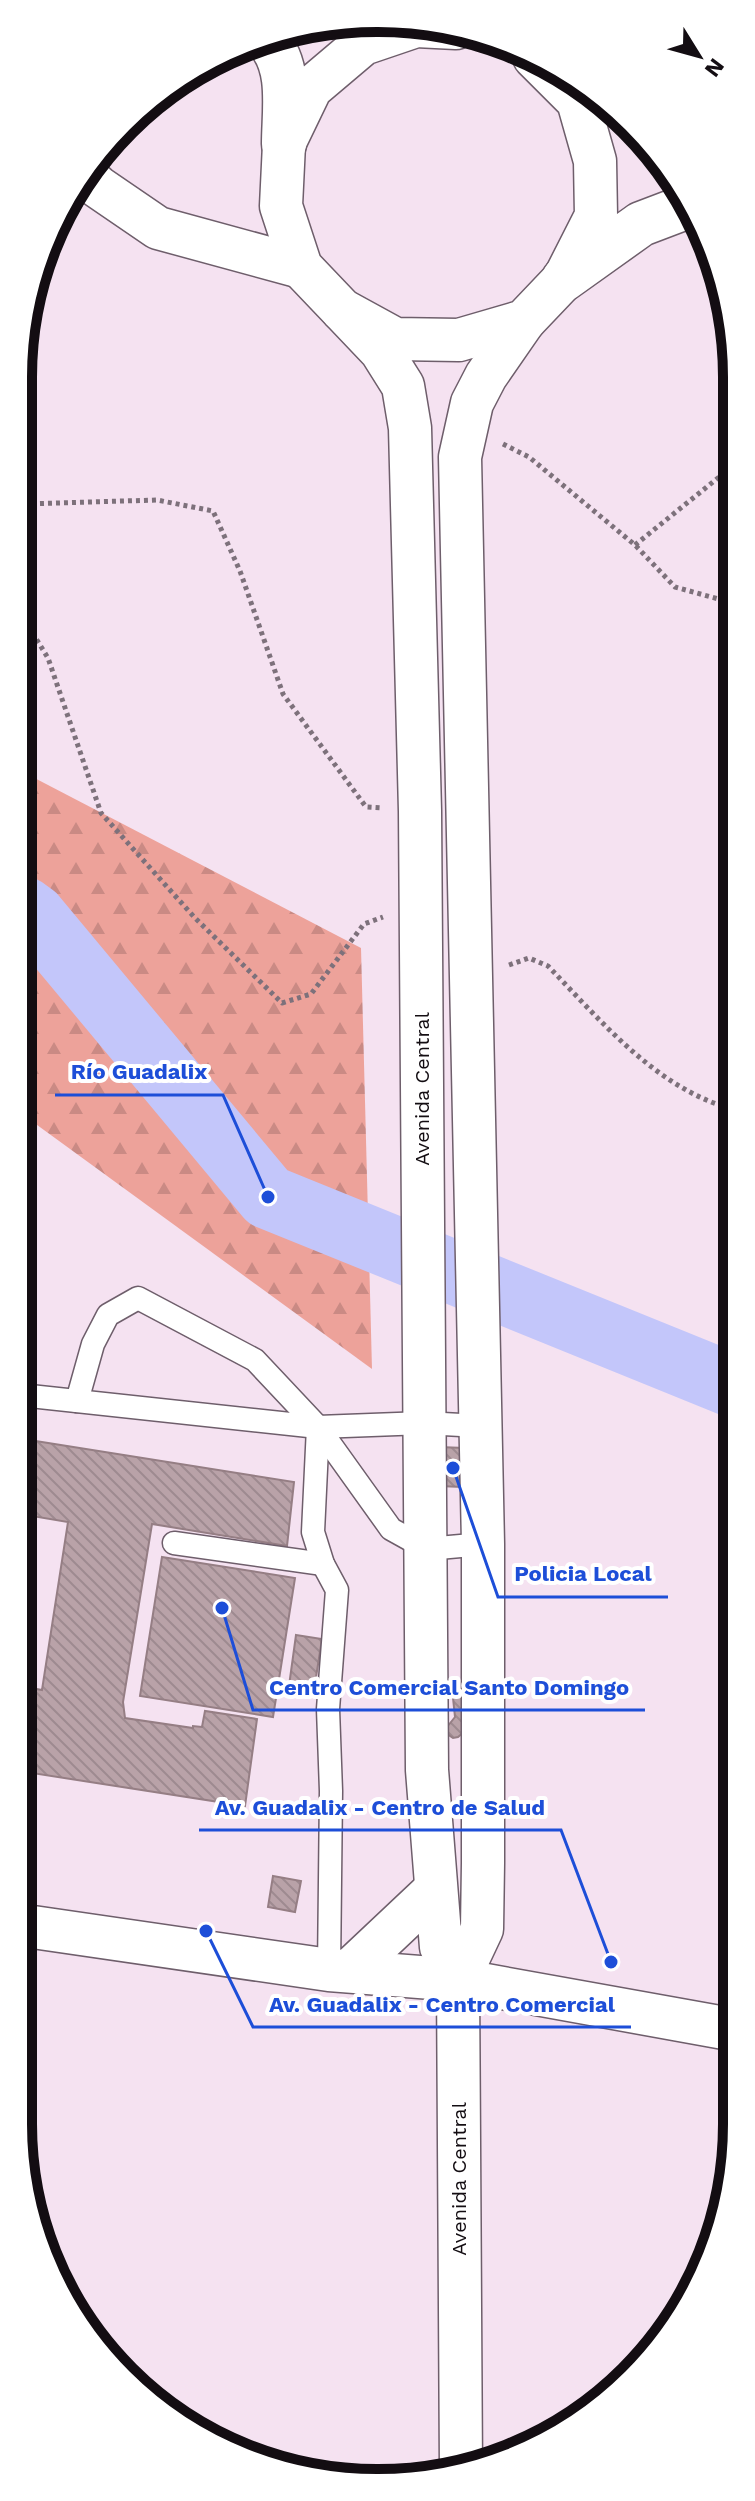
<svg xmlns="http://www.w3.org/2000/svg" width="755" height="2501" font-family="'Work Sans',sans-serif">
<style>
.forest{fill:url(#forest-firs)}
.lines{fill:none;stroke-linecap:round;stroke-linejoin:round}
.river{stroke:#c3c6fa;stroke-width:64}
.building{fill:url(#building-back-hatch);stroke:#957e84;stroke-width:2}
.lane-casing{stroke:#6e5e6b;stroke-width:25}
.street-casing{stroke:#6e5e6b;stroke-width:45}
.highway-casing{stroke:#6e5e6b;stroke-width:47}
.path{stroke:#7d717b;stroke-width:5;stroke-dasharray:4 4;stroke-linecap:butt}
.lane{stroke:#fff;stroke-width:22}
.street{stroke:#fff;stroke-width:42}
.highway{stroke:#fff;stroke-width:44}
.labels{text-anchor:middle;stroke-width:8;stroke-linejoin:round;paint-order:stroke}
.street-label{font-size:20px;fill:#130d12;stroke:#fff}
.rim{fill:none;stroke:#130d12;stroke-width:10}
.leader{fill:none;stroke:#1d4ed8;stroke-width:3}
.callout-dot{fill:#1d4ed8;stroke:#fff;stroke-width:3}
.callout-label{font-size:22px;text-anchor:middle;font-weight:bold;fill:#1d4ed8;stroke:#fff;stroke-width:8;stroke-linejoin:round;paint-order:stroke}
</style>
<defs>
<pattern id="forest-firs" width="22" height="20" patternUnits="userSpaceOnUse" patternTransform="scale(2)"><rect width="22" height="20" fill="#eda29a"/><path d="M5 1l3.5 6h-7zM16 11l3.5 6h-7z" fill="#ca8a84"/></pattern>
<pattern id="building-back-hatch" width="6" height="6" patternUnits="userSpaceOnUse" patternTransform="scale(2)"><rect width="6" height="6" fill="#b9a2a8"/><path d="M-1 5l2 2M0 0l6 6M5-1l2 2" fill="none" stroke="#9e8a90"/></pattern>
</defs>
<rect width="100%" height="100%" fill="#f5e2f1"/>
<polygon class="forest" points="23,772 361,948 372,1369 22,1114"/>
<g class="lines">
<polyline class="river" points="23,908 34,916 268,1197 732,1385"/>
</g>
<g class="building">
<polygon points="23,1439 294,1482 287,1546 152,1524 123,1702 125,1718 193,1728 193,1726 202,1727 205,1711 257,1719 245,1806 19,1771 20,1686 42,1690 68,1522 20,1514"/>
<polygon points="439,1447 464,1448 462,1487 439,1486"/>
<polygon points="162,1557 295,1578 273,1717 140,1696"/>
<polygon points="296,1635 322,1639 314,1690 289,1686"/>
<polygon points="463,1689 464,1732 458,1737 453,1738 447,1734 447,1727 455,1717 453,1698 456,1691"/>
<polygon points="273,1876 301,1881 295,1912 268,1907"/>
</g>
<g class="lines">
<g class="lane-casing">
<g id="lane">
<polyline points="77,1401 93,1344 108,1315 138,1298 255,1360 318,1427 391,1529 427,1549 483,1544"/>
<polyline points="21,1403 30,1396 318,1427 424,1423 480,1426"/>
<polyline points="318,1427 313,1532 323,1564 337,1590 328,1709 331,1791 329,1970"/>
<polyline points="174,1543 323,1564"/>
</g>
</g>
<g class="street-casing">
<g id="street">
<polyline points="456,28 416,26 363,44 311,88 284,144 281,206 301,267 342,310 395,339 459,340 524,321 564,279 596,216 595,161 578,101 534,57"/>
<polyline points="83,173 98,187 158,228 301,267"/>
<polyline points="342,310 381,351 403,386 410,428 420,811 427,1770 441,1947 458,1980 461,2471"/>
<polyline points="19,1925 329,1970 458,1980 730,2029"/>
<polyline points="349,1971 435,1890"/>
<polyline points="458,1980 482,1929 483,1863 483,1544 460,457 472,403 486,376 524,321"/>
</g>
</g>
<g class="highway-casing">
<g id="highway">
<path d="M 268,41 C 292,68 284,111 284,144"/>
<polyline points="564,279 641,224 691,205"/>
</g>
</g>
<g class="path">
<polyline points="503,444 529,457 635,545 675,587 733,603"/>
<polyline points="24,504 157,500 213,511 240,571 283,694 366,807 383,808"/>
<polyline points="635,545 734,465"/>
<polyline points="24,619 48,658 101,813 195,918 282,1003 311,994 364,924 383,917"/>
<path d="M 509,965 L 529,958 L 548,966 C 602,1022 656,1088 732,1109"/>
<polyline points="729,1674 731,1675"/>
</g>
<use href="#lane" class="lane"/>
<use href="#street" class="street"/>
<use href="#highway" class="highway"/>
</g>
<g class="labels">
<g class="street-label">
<text transform="translate(422 1089) rotate(-90)" y="7">Avenida Central</text>
<text transform="translate(459 2179) rotate(-90)" y="7">Avenida Central</text>
</g>
</g>
<path d="M0 0H755V2501H0ZM377 32H378A345 345 0 0 1 723 377V2124A345 345 0 0 1 378 2469H377A345 345 0 0 1 32 2124V377A345 345 0 0 1 377 32Z" fill="#fff" fill-rule="evenodd"/>
<path class="rim" d="M377 32H378A345 345 0 0 1 723 377V2124A345 345 0 0 1 378 2469H377A345 345 0 0 1 32 2124V377A345 345 0 0 1 377 32Z"/>
<path class="leader" d="M268 1197L223 1095H55M453 1468L498 1597H668M222 1608L253 1710H645M611 1962L561 1830H199M206 1931L253 2027H631"/>
<g class="callout-dot">
<circle cx="268" cy="1197" r="8"/>
<circle cx="453" cy="1468" r="8"/>
<circle cx="222" cy="1608" r="8"/>
<circle cx="611" cy="1962" r="8"/>
<circle cx="206" cy="1931" r="8"/>
</g>
<g class="callout-label">
<text x="139" y="1079">Río Guadalix</text>
<text x="583" y="1581">Policia Local</text>
<text x="449" y="1695">Centro Comercial Santo Domingo</text>
<text x="380" y="1815">Av. Guadalix - Centro de Salud</text>
<text x="442" y="2012">Av. Guadalix - Centro Comercial</text>
</g>
<g transform="translate(699 56) rotate(127)" stroke="#ffffff" stroke-width="6" paint-order="stroke">
<path d="M0-6L14 30L0 20L-14 30Z" fill="#130d12"/>
<text y="-12" font-size="22" font-weight="bold" text-anchor="middle" fill="#130d12">N</text>
</g>
</svg>
